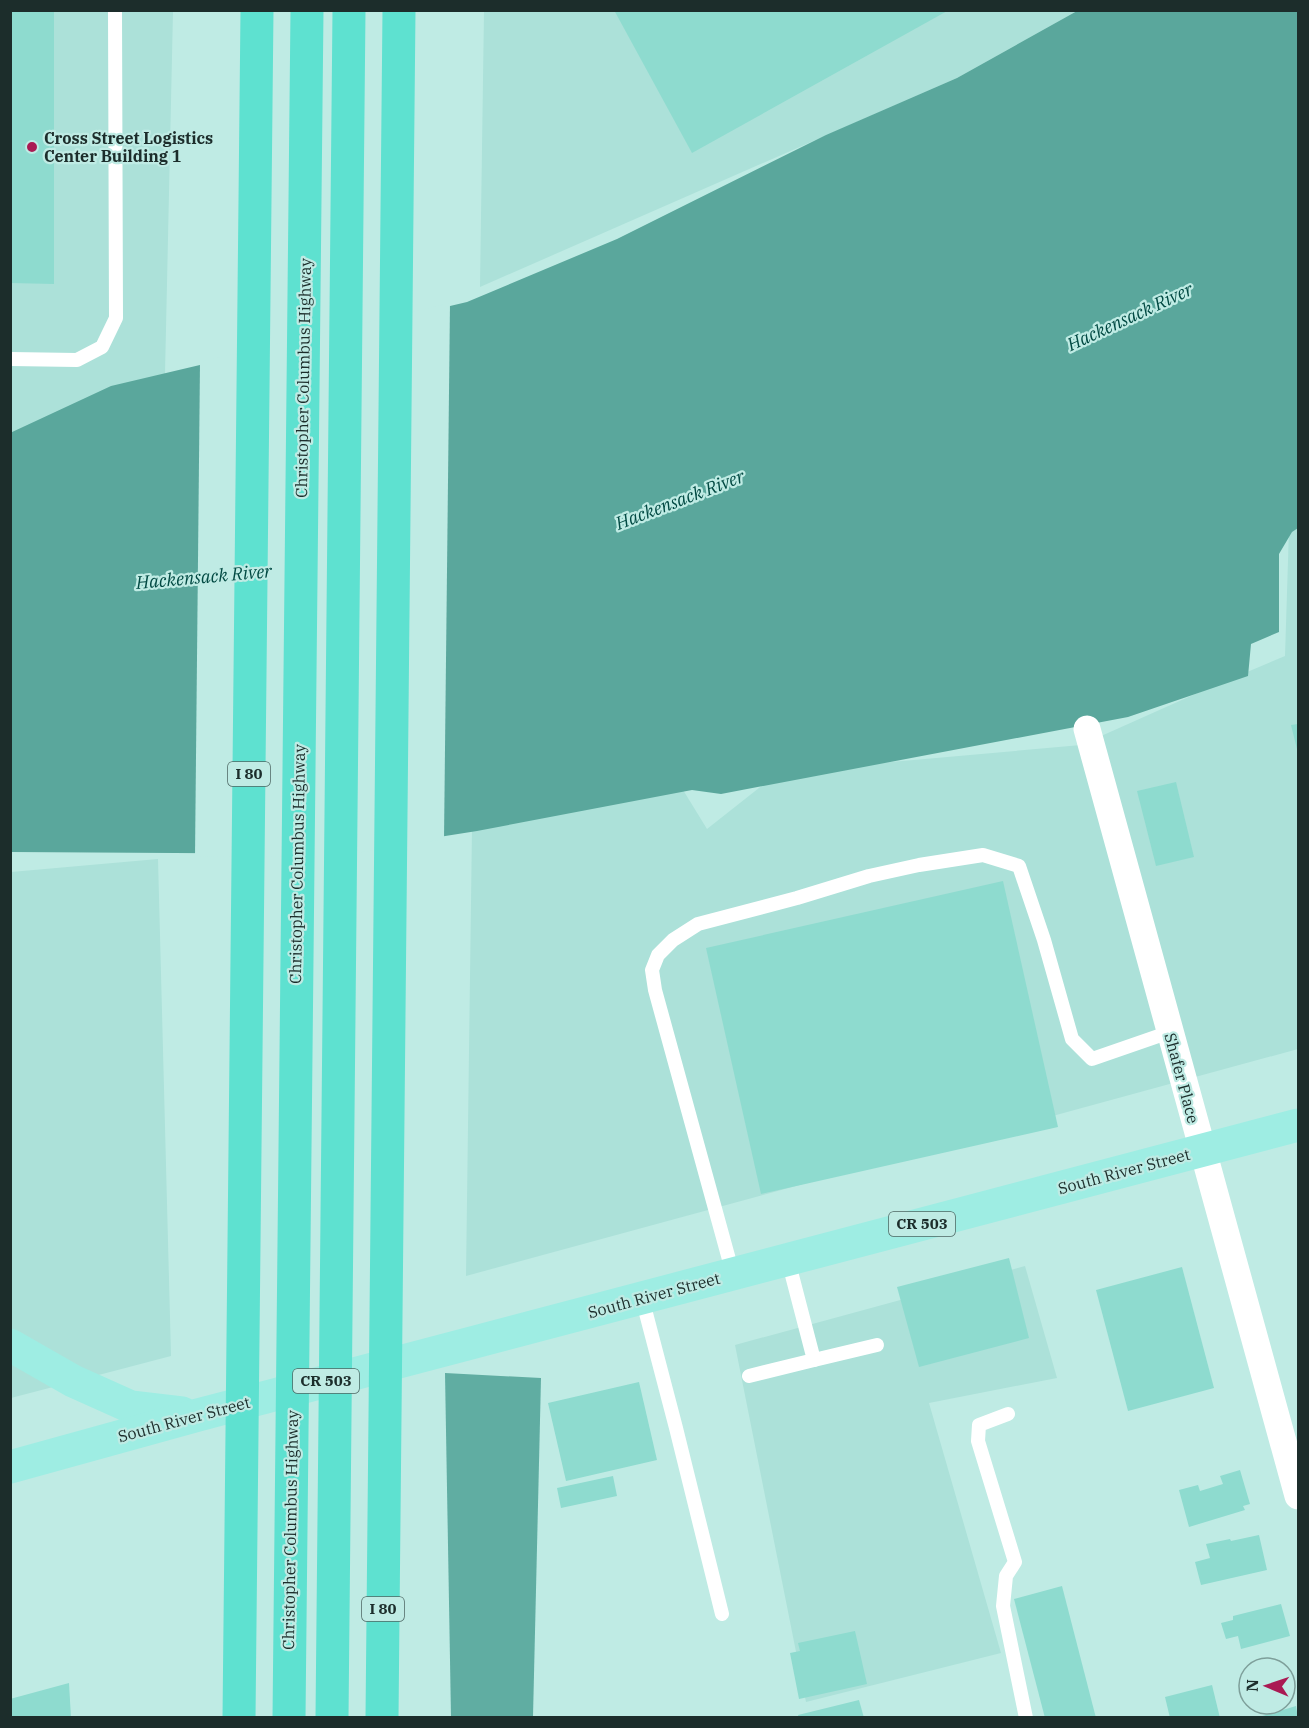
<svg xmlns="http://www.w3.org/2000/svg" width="1309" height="1728" font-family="'IBM Plex Serif',serif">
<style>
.built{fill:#ace1d9}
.forest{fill:#60ada2}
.water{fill:#5aa79c}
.pier{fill:#bfebe4}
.building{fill:#8edbcf}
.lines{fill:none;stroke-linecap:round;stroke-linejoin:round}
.service{stroke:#fff;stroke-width:14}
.minor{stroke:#fff;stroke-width:27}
.primary{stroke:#9eede3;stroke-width:33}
.motorway{stroke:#5ee1d0;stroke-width:33}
.poi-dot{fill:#aa1a53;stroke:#bfebe4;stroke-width:2}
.labels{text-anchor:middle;stroke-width:4.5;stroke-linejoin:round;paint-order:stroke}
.shield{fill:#bfebe4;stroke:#4d6662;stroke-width:1.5}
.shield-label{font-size:15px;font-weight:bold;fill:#1c2d2b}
.poi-label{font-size:16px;font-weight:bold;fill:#1c2d2b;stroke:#bfebe4;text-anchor:start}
.street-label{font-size:16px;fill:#1c2d2b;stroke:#bfebe4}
.water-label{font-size:18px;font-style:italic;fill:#024a43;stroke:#bfebe4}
</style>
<rect width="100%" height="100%" fill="#bfebe4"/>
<g class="built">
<polygon points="11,11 173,11 165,374 11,434"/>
<polygon points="484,11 1077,11 957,78 480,287"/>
<polygon points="1298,525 1298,1049 466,1276 472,828 680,785 707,829 779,772 1081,745 1193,695 1285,656 1289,529"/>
<polygon points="158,859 171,1356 11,1398 11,872"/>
<polygon points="1025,1266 1057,1378 929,1403 1001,1653 806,1702 735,1345"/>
</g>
<polygon class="forest" points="445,1373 541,1378 533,1717 451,1717"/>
<polygon class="water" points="1077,11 1298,11 1298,528 1292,532 1279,554 1279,632 1251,644 1248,676 1128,717 721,794 692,790 477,831 331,854 11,852 10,433 111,386 467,302 617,239 826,135 957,78"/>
<polygon class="pier" points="450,303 444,839 331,857 195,856 200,362"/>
<g class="building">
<polygon points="10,10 54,10 54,284 10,283"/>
<polygon points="614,10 949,10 692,153"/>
<polygon points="1298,724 1298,753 1291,725"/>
<polygon points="1176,782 1194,857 1156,866 1137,791"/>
<polygon points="1003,881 1058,1127 761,1194 706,948"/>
<polygon points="1009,1258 1029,1338 919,1367 897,1287"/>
<polygon points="1182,1267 1214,1388 1128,1411 1096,1290"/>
<polygon points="639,1382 657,1460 566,1481 548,1403"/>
<polygon points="1240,1470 1250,1504 1243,1506 1245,1510 1189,1527 1179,1490 1198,1485 1200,1491 1223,1484 1220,1476"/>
<polygon points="613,1476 617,1496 561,1508 557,1488"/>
<polygon points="1259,1535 1267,1570 1201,1585 1195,1562 1210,1558 1206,1544 1230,1539 1231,1541"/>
<polygon points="1062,1586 1096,1718 1045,1718 1014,1599"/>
<polygon points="1281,1604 1290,1636 1241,1649 1238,1636 1226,1639 1221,1623 1233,1620 1233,1616"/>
<polygon points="855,1631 867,1684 799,1699 790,1653 800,1651 798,1643"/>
<polygon points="69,1683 71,1718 10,1718 10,1699"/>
<polygon points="1212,1685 1220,1718 1170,1718 1165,1697"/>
<polygon points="859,1700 864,1718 799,1718 798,1715"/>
<polygon points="1296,1706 1298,1718 1259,1718 1259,1717"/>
</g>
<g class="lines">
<g class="service">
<polyline points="10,359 77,360 102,347 116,318 115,10"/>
<polyline points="733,1274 655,990 652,970 658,955 673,940 698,924 797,898 869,876 919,865 983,855 1019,866 1044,940 1072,1039 1092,1059 1170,1032"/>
<polyline points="642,1298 676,1428 722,1614"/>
<polyline points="814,1360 877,1345"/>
<polyline points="749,1376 814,1360 788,1260"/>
<polyline points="1008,1414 979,1425 978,1441 1015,1562 1006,1576 1003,1606 1026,1718"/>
</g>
<polyline class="minor" points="1087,729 1298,1496"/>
<g class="primary">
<polyline points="10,1345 73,1381 131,1407 182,1413"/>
<polyline points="10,1467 198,1415 1298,1125"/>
</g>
<g class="motorway">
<polyline points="239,1718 257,10"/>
<polyline points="289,1718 307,10"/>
<polyline points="332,1718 349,10"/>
<polyline points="382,1718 399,10"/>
</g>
</g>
<circle class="poi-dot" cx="32" cy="147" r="6"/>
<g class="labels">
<g class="shield">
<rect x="228" y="762" width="42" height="24" rx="4.5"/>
<rect x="889" y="1212" width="66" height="24" rx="4.5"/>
<rect x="293" y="1369" width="66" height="24" rx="4.5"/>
<rect x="362" y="1597" width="42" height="24" rx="4.5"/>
</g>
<g class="shield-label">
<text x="249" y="779">I 80</text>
<text x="922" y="1229">CR 503</text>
<text x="326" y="1386">CR 503</text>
<text x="383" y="1614">I 80</text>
</g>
<g class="poi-label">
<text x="44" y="144">Cross Street Logistics<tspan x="44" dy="18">Center Building 1</tspan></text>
</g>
<g class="street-label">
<text transform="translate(303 378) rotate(-89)" y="6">Christopher Columbus Highway</text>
<text transform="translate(297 864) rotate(-89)" y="6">Christopher Columbus Highway</text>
<text transform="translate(1182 1078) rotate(75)" y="6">Shafer Place</text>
<text transform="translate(1124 1171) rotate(-15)" y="6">South River Street</text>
<text transform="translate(654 1295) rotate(-15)" y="6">South River Street</text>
<text transform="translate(184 1419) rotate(-15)" y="6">South River Street</text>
<text transform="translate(290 1530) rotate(-89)" y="6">Christopher Columbus Highway</text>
</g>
<g class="water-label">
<text transform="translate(1130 317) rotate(-25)" y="6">Hackensack River</text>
<text transform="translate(680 500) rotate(-21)" y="6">Hackensack River</text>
<text transform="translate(204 577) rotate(-5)" y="6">Hackensack River</text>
</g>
</g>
<rect width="1309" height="1728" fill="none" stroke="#1c2d2b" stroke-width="24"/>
<g transform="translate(1267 1686) rotate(272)"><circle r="28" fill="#bfebe4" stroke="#7e9f9a" stroke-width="1.5"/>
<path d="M0-4.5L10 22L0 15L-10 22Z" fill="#aa1a53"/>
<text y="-9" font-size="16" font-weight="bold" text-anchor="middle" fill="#1c2d2b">N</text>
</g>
</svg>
